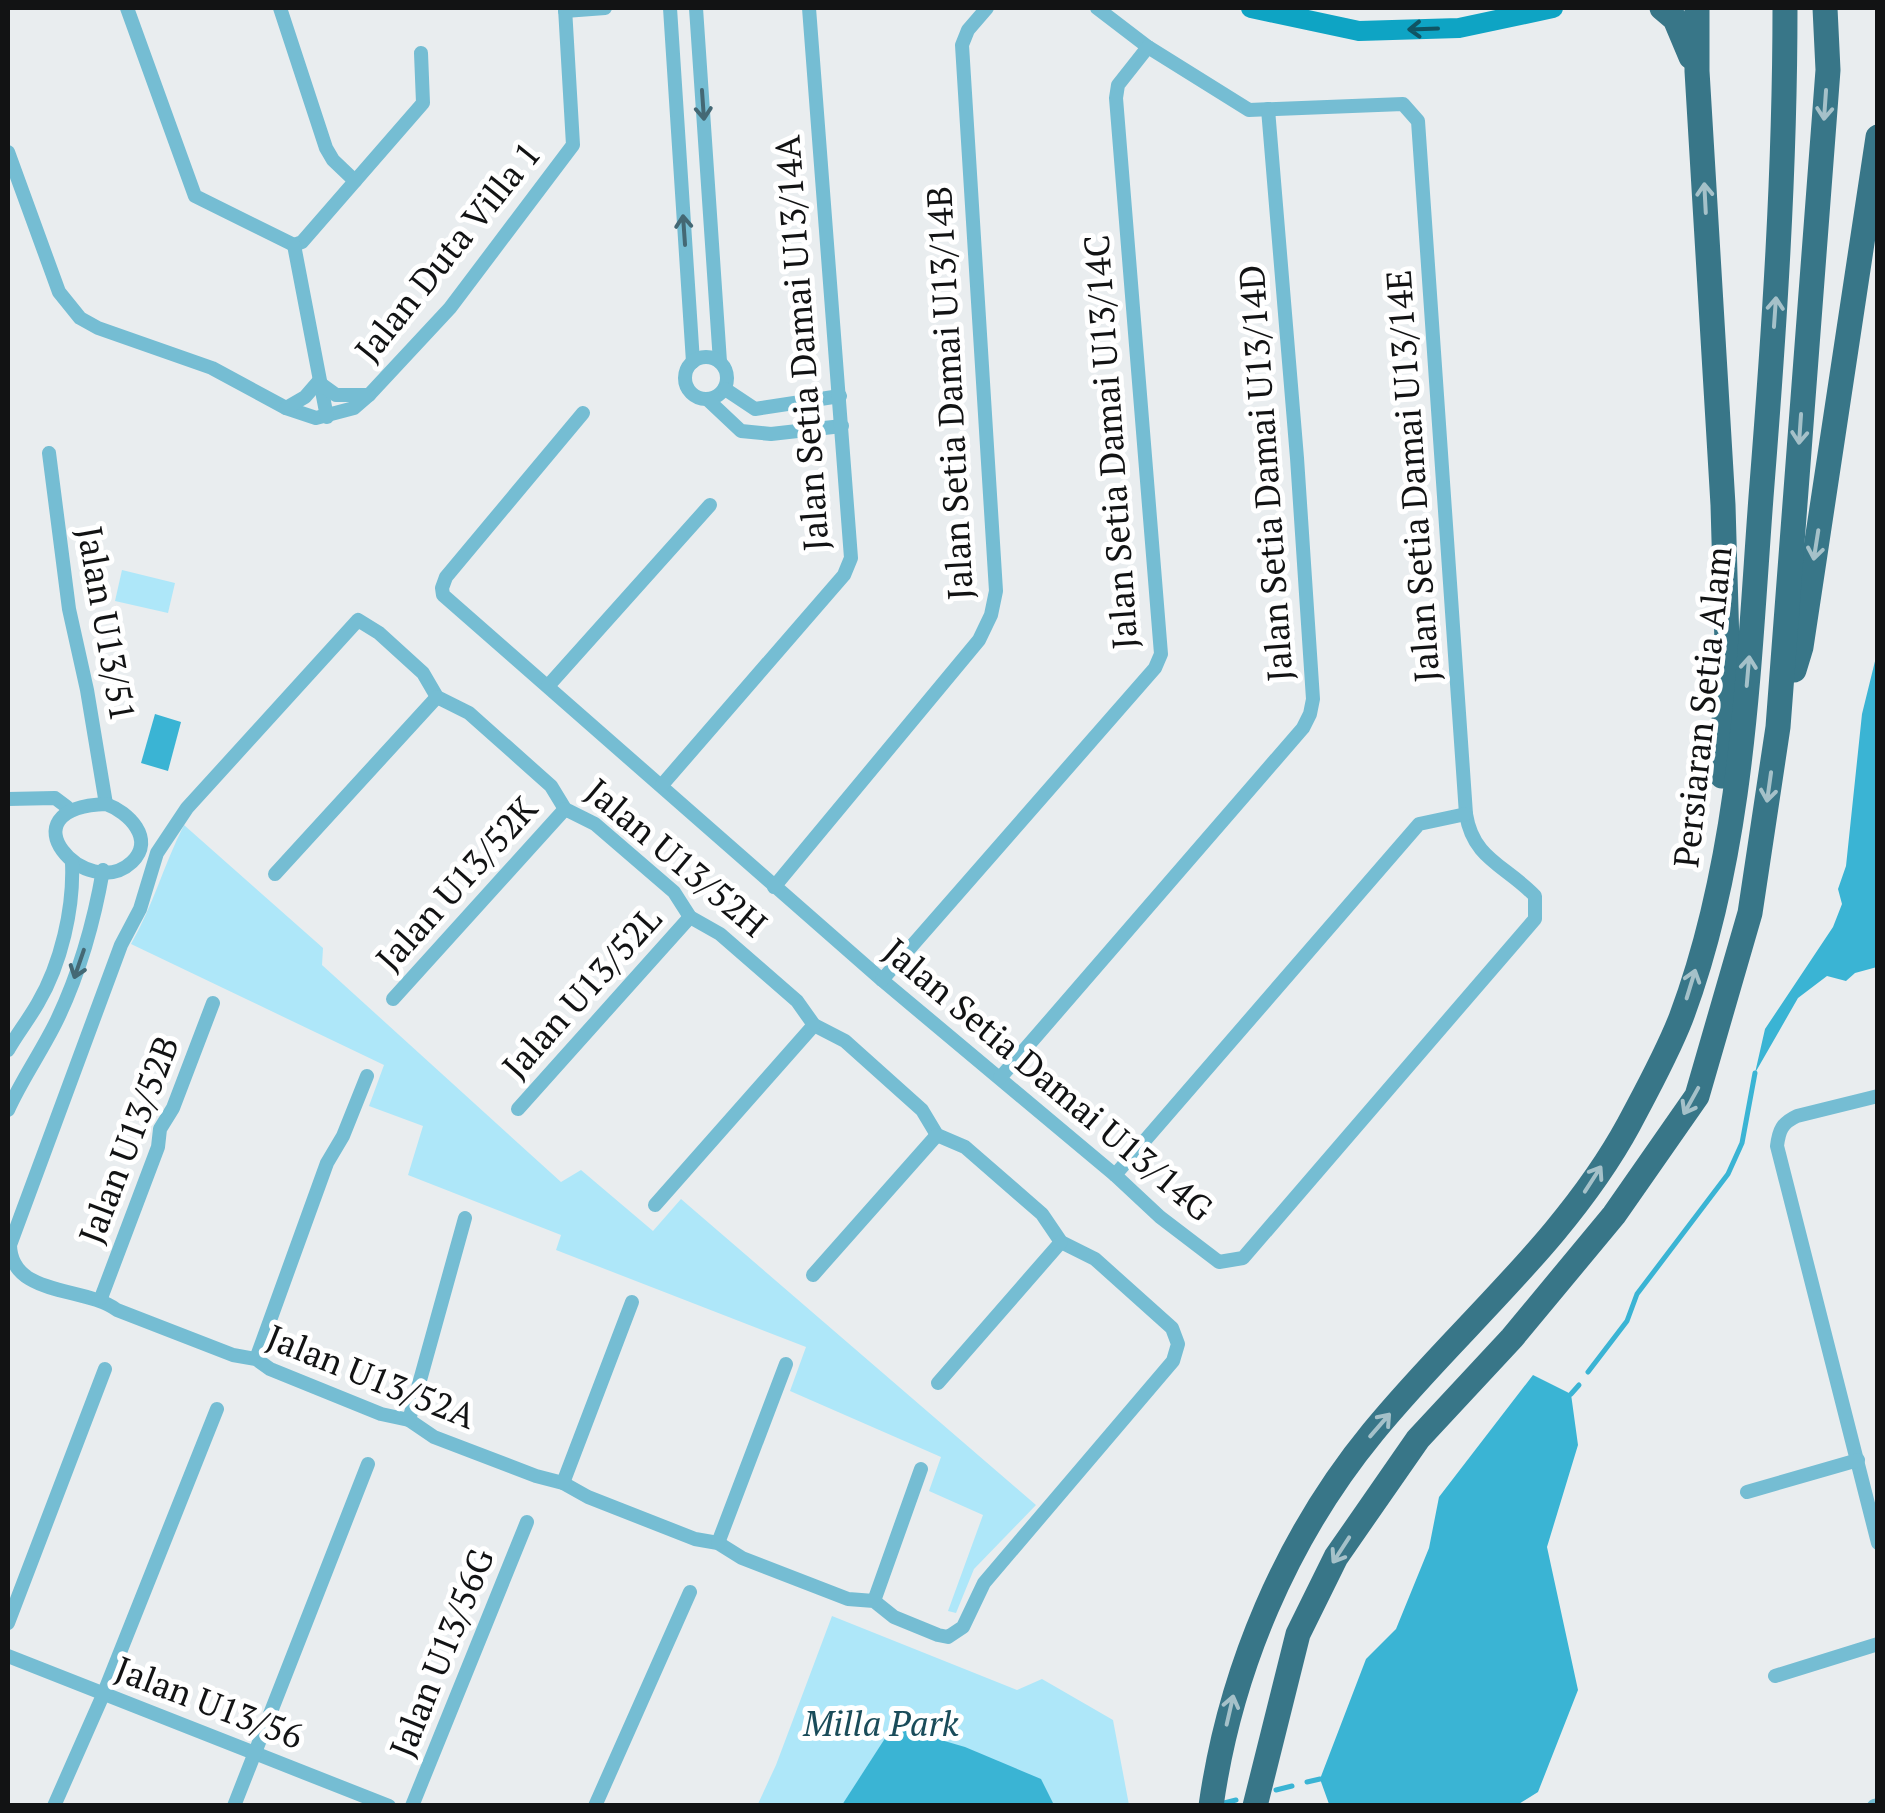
<svg xmlns="http://www.w3.org/2000/svg" width="1885" height="1813" font-family="'PT Serif',serif">
<style>
.green{fill:#aee7f9}
.water{fill:#3ab4d4}
.lines{fill:none;stroke-linecap:round;stroke-linejoin:round}
.stream{stroke:#3ab4d4;stroke-width:5}
.street{stroke:#75bdd3;stroke-width:14}
.secondary{stroke:#0ea4c4;stroke-width:20}
.highway{stroke:#387688;stroke-width:25}
.oneway{stroke:#105463}
.oneway2{stroke:#446874}
.oneway3{stroke:#a5c1c9}
.labels{text-anchor:middle;stroke-width:10;stroke-linejoin:round;paint-order:stroke}
.street-label{font-size:35px;fill:#121314;stroke:#fff}
.park-label{font-size:35px;font-style:italic;fill:#1a4c5a;stroke:#fff}
</style>
<rect width="100%" height="100%" fill="#e9edef"/>
<g class="green">
<polygon points="122,570 175,583 168,613 115,601"/>
<path d="M 184,825 L 323,948 L 322,965 L 561,1182 L 581,1170 L 653,1231 L 681,1199 L 1036,1505 L 974,1569 L 956,1613 L 948,1611 L 983,1515 L 929,1491 L 941,1457 L 790,1391 L 806,1347 L 556,1250 L 561,1235 L 408,1175 L 423,1126 L 369,1106 L 384,1065 L 131,944 C 153,906 164,864 184,825 Z"/>
<polygon points="832,1616 1017,1690 1042,1679 1113,1720 1129,1805 757,1806 776,1765"/>
</g>
<g class="water">
<polygon points="1877,653 1877,967 1855,973 1846,981 1827,976 1798,998 1755,1073 1765,1029 1833,927 1842,904 1838,889 1846,866 1862,714"/>
<polygon points="155,714 181,722 168,771 141,763"/>
<polygon points="1533,1375 1571,1394 1578,1445 1547,1547 1578,1690 1538,1792 1517,1805 1329,1804 1320,1779 1366,1659 1396,1629 1429,1548 1439,1497"/>
<polygon points="893,1726 965,1747 1041,1779 1054,1805 842,1805"/>
</g>
<g class="lines">
<g class="stream">
<polyline points="1588,1372 1627,1321 1637,1294 1728,1174 1742,1143 1755,1073"/>
<polyline points="1571,1394 1579,1385"/>
<polyline points="1307,1782 1320,1779"/>
<polyline points="1276,1790 1292,1786"/>
<polyline points="1220,1804 1236,1800"/>
</g>
<g class="street">
<polyline points="127,8 195,196 294,245"/>
<polyline points="280,8 326,148 333,160 355,181"/>
<polyline points="670,8 693,362"/>
<polyline points="696,8 720,362"/>
<polyline points="565,11 605,8"/>
<polyline points="8,152 59,292 80,318 98,328 212,368 286,408 316,418 354,408 369,395 450,308 573,145 565,8"/>
<polyline points="294,245 302,242 423,103 421,53"/>
<polyline points="294,245 327,417"/>
<circle cx="706" cy="378" r="21"/>
<polyline points="725,389 755,409 840,396"/>
<polyline points="707,399 741,431 771,434 842,426"/>
<polyline points="286,408 305,397 318,382 336,395 369,395"/>
<path d="M 583,413 L 446,577 L 442,588 L 443,595 L 882,980 L 1115,1175 L 1160,1217 L 1219,1262 L 1243,1258 L 1535,919 L 1535,896 C 1505,865 1473,859 1466,814 L 1418,121 L 1403,104 L 1249,110 L 1148,47 L 1097,8"/>
<polyline points="49,453 69,609 87,690 106,804"/>
<path d="M 358,620 L 379,633 L 423,673 L 437,697 L 469,713 L 551,786 L 565,809 L 595,824 L 674,892 L 690,917 L 720,934 L 797,1001 L 814,1025 L 845,1041 L 922,1110 L 937,1135 L 965,1147 L 1042,1214 L 1061,1242 L 1095,1259 L 1172,1328 L 1178,1344 L 1173,1361 L 984,1583 L 963,1627 L 948,1637 L 938,1635 L 894,1617 L 874,1601 L 848,1599 L 742,1558 L 718,1543 L 695,1539 L 588,1497 L 563,1483 L 536,1476 L 434,1437 L 409,1420 L 381,1414 L 270,1369 L 256,1359 L 233,1355 L 117,1310 C 85,1286 11,1297 10,1245 L 121,945 L 140,909 L 157,853 L 187,808 Z"/>
<polyline points="548,686 710,505"/>
<polyline points="662,785 844,575 851,558 809,8"/>
<polyline points="8,799 55,798 67,807 67,812"/>
<path d="M 106,804 C 128,812 156,839 132,862 C 87,904 0,808 106,804 Z"/>
<polyline points="275,874 437,697"/>
<polyline points="774,887 979,640 991,615 996,591 962,45 968,30 987,8"/>
<polyline points="882,980 1155,668 1161,654 1116,98 1118,85 1148,47"/>
<polyline points="393,999 565,809"/>
<path d="M 8,1050 C 17,1034 29,1019 38,1003 C 61,964 74,908 72,863"/>
<polyline points="1000,1078 1303,728 1310,714 1313,699 1297,458 1268,109"/>
<path d="M 1878,1096 L 1797,1116 C 1782,1123 1779,1130 1777,1146 L 1878,1543"/>
<polyline points="518,1109 690,917"/>
<path d="M 8,1110 C 22,1079 42,1051 57,1020 C 80,972 94,922 103,870"/>
<polyline points="1115,1175 1419,824 1466,814"/>
<polyline points="655,1205 814,1025"/>
<polyline points="813,1275 937,1135"/>
<polyline points="101,1298 158,1147 160,1129 173,1108 213,1003"/>
<polyline points="256,1359 327,1163 343,1136 367,1076"/>
<polyline points="938,1383 1061,1242"/>
<polyline points="409,1420 465,1218"/>
<polyline points="563,1483 632,1302"/>
<polyline points="1747,1492 1858,1460"/>
<polyline points="718,1543 786,1364"/>
<polyline points="874,1601 921,1469"/>
<polyline points="8,1623 105,1369"/>
<polyline points="8,1656 389,1806"/>
<polyline points="1775,1676 1878,1644"/>
<polyline points="54,1806 103,1695 217,1409"/>
<polyline points="234,1806 368,1464"/>
<polyline points="412,1806 527,1522"/>
<polyline points="595,1806 690,1592"/>
<polyline points="1874,1806 1878,1805"/>
</g>
<polyline class="secondary" points="1251,8 1359,31 1459,28 1553,8"/>
<g class="highway">
<polyline points="1662,8 1675,19 1691,57"/>
<polyline points="1697,8 1697,71 1723,505 1727,644 1722,776"/>
<polyline points="1794,670 1801,647 1878,137"/>
<path d="M 1211,1806 C 1230,1671 1286,1538 1373,1432 C 1457,1329 1565,1242 1629,1124 C 1647,1090 1667,1054 1681,1018 C 1743,852 1748,672 1761,497 C 1774,334 1785,171 1785,8"/>
<polyline points="1255,1806 1298,1634 1336,1557 1418,1439 1512,1338 1614,1215 1697,1096 1750,913 1778,727 1828,70 1825,8"/>
</g>
</g>
<defs><path id="oneway-shaft" d="M-6 0H5M1.5-3L5.5 0L1.5 3" fill="none" stroke-width="1.6" stroke-linecap="round" stroke-linejoin="round" transform="scale(2.5)"/></defs>
<use class="oneway" href="#oneway-shaft" transform="translate(1423 29) rotate(178)"/>
<g class="oneway2">
<use href="#oneway-shaft" transform="translate(703 105) rotate(86)"/>
<use href="#oneway-shaft" transform="translate(684 230) rotate(-94)"/>
<use href="#oneway-shaft" transform="translate(79 964) rotate(109)"/>
</g>
<g class="oneway3">
<use href="#oneway-shaft" transform="translate(1825 105) rotate(94)"/>
<use href="#oneway-shaft" transform="translate(1705 198) rotate(-93)"/>
<use href="#oneway-shaft" transform="translate(1775 312) rotate(-86)"/>
<use href="#oneway-shaft" transform="translate(1800 429) rotate(94)"/>
<use href="#oneway-shaft" transform="translate(1816 545) rotate(99)"/>
<use href="#oneway-shaft" transform="translate(1748 671) rotate(-85)"/>
<use href="#oneway-shaft" transform="translate(1769 787) rotate(98)"/>
<use href="#oneway-shaft" transform="translate(1691 984) rotate(-73)"/>
<use href="#oneway-shaft" transform="translate(1691 1101) rotate(119)"/>
<use href="#oneway-shaft" transform="translate(1593 1179) rotate(-57)"/>
<use href="#oneway-shaft" transform="translate(1380 1425) rotate(-49)"/>
<use href="#oneway-shaft" transform="translate(1341 1550) rotate(123)"/>
<use href="#oneway-shaft" transform="translate(1230 1710) rotate(-77)"/>
</g>
<g class="labels">
<g class="street-label">
<text transform="translate(448 252) rotate(-51)" y="12">Jalan Duta Villa 1</text>
<text transform="translate(802 343) rotate(-94)" y="12">Jalan Setia Damai U13/14A</text>
<text transform="translate(950 393) rotate(-93)" y="12">Jalan Setia Damai U13/14B</text>
<text transform="translate(1111 442) rotate(-94)" y="12">Jalan Setia Damai U13/14C</text>
<text transform="translate(1266 473) rotate(-94)" y="12">Jalan Setia Damai U13/14D</text>
<text transform="translate(1413 476) rotate(-94)" y="12">Jalan Setia Damai U13/14E</text>
<text transform="translate(106 624) rotate(80)" y="12">Jalan U13/51</text>
<text transform="translate(1703 707) rotate(-84)" y="12">Persiaran Setia Alam</text>
<text transform="translate(676 858) rotate(40)" y="12">Jalan U13/52H</text>
<text transform="translate(457 884) rotate(-48)" y="12">Jalan U13/52K</text>
<text transform="translate(582 993) rotate(-48)" y="12">Jalan U13/52L</text>
<text transform="translate(1048 1080) rotate(40)" y="12">Jalan Setia Damai U13/14G</text>
<text transform="translate(129 1140) rotate(-69)" y="12">Jalan U13/52B</text>
<text transform="translate(371 1377) rotate(22)" y="12">Jalan U13/52A</text>
<text transform="translate(442 1653) rotate(-68)" y="12">Jalan U13/56G</text>
<text transform="translate(209 1703) rotate(21)" y="12">Jalan U13/56</text>
</g>
<g class="park-label">
<text x="881" y="1736">Milla Park</text>
</g>
</g>
<rect width="1885" height="1813" fill="none" stroke="#121314" stroke-width="20"/>
</svg>
